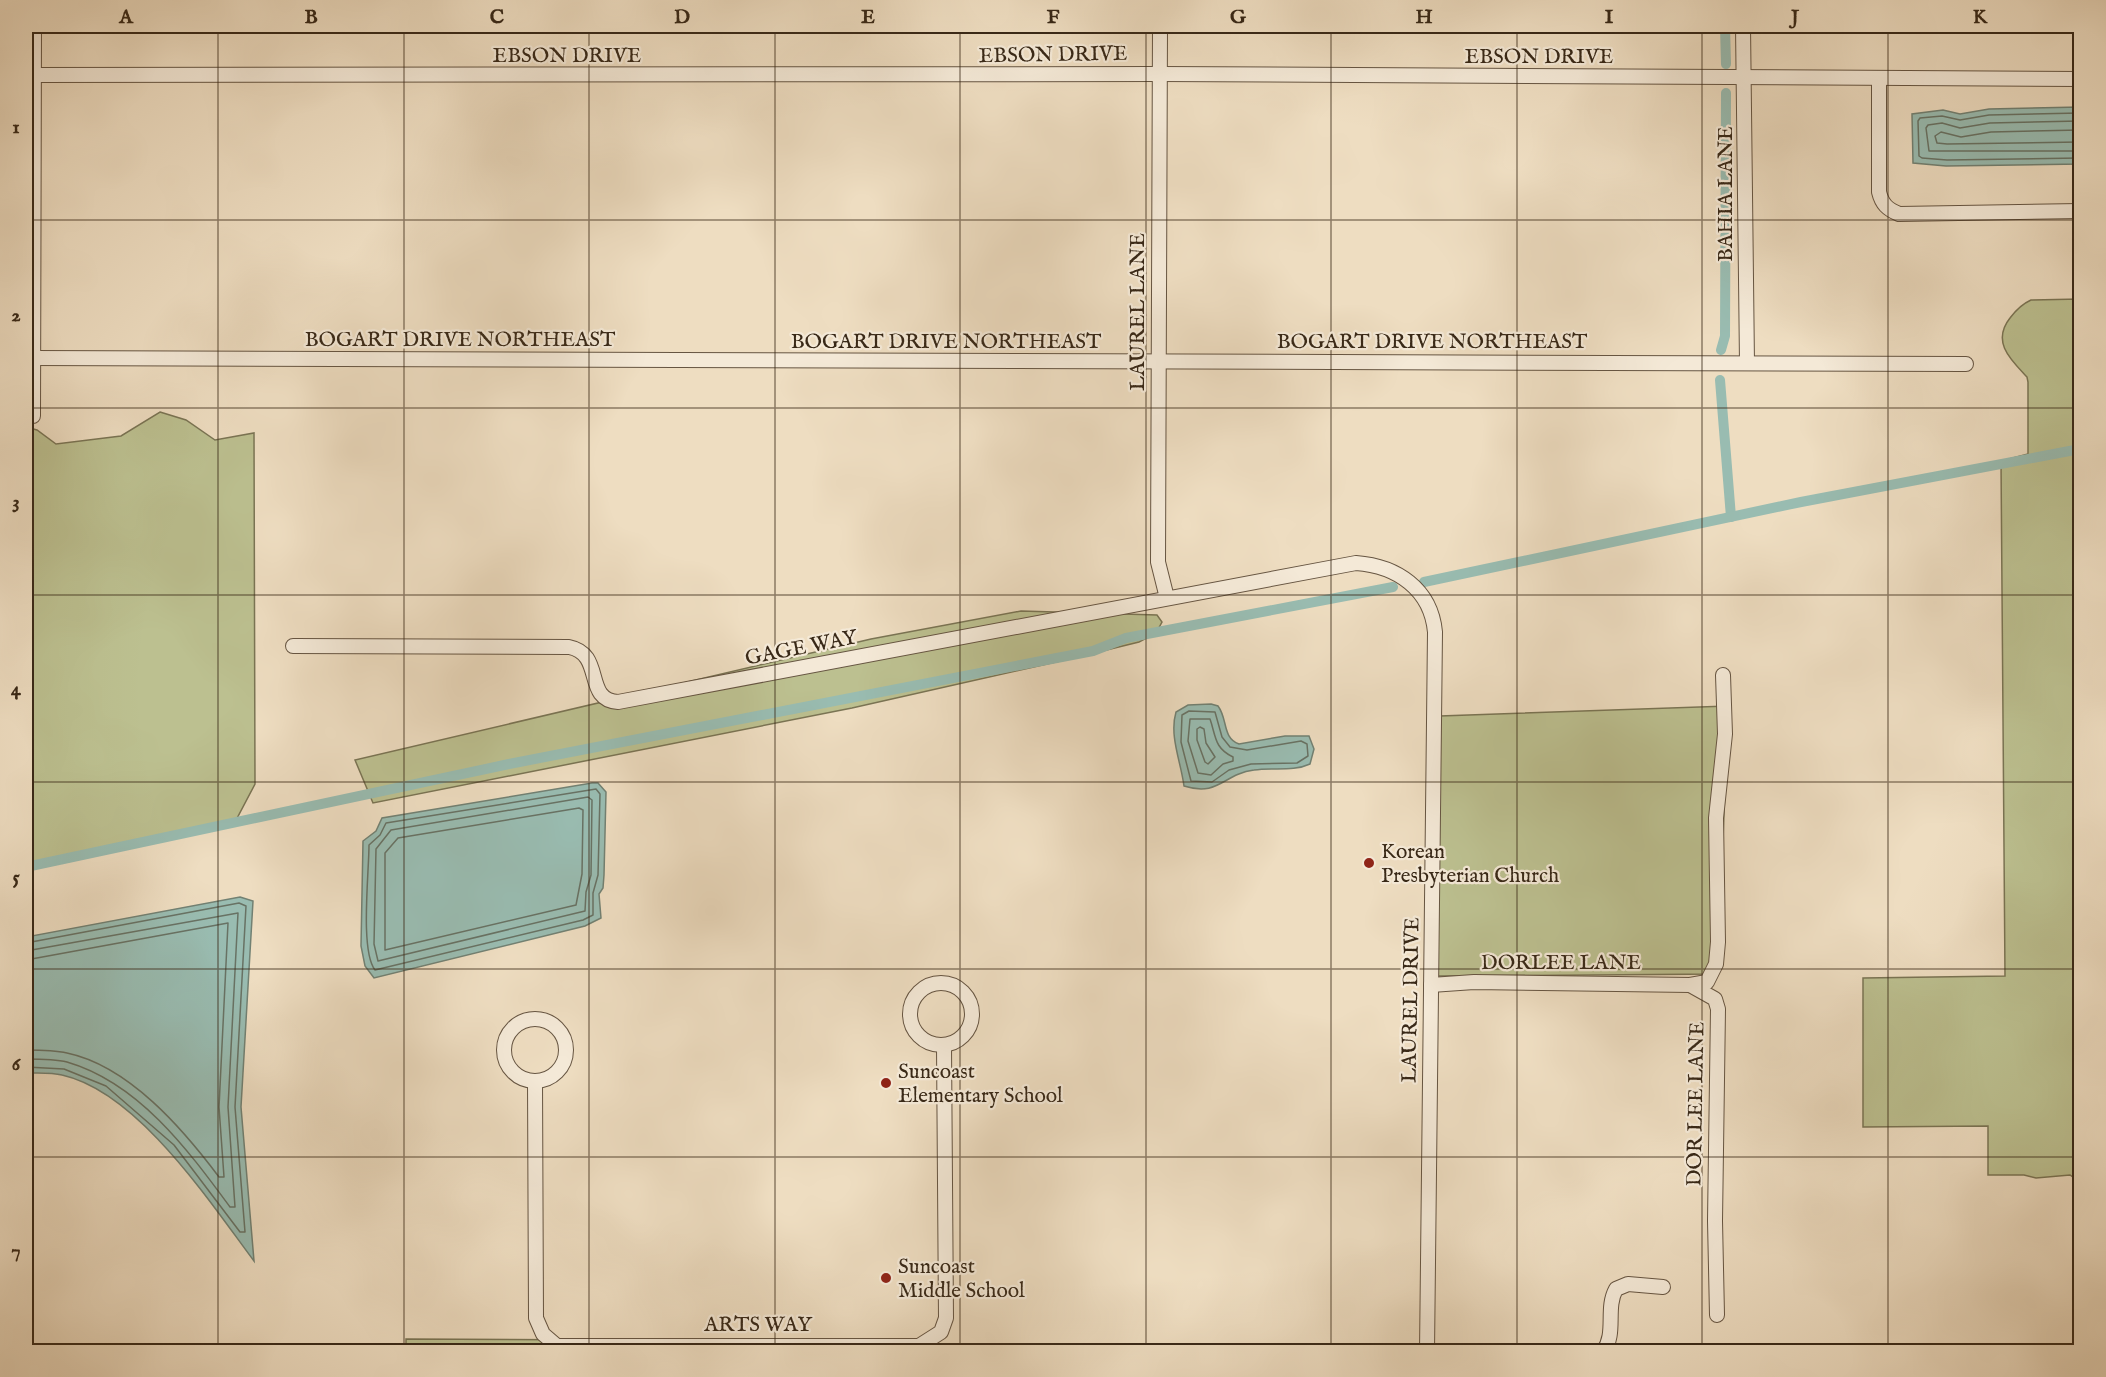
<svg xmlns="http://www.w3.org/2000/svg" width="2106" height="1377" font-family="'IM FELL English',serif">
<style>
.green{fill:#bcc090;stroke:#7a7454;stroke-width:1.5}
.water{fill:#99bcb1;stroke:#728173;stroke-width:1.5}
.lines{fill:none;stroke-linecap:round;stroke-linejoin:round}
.shore{stroke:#687264;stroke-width:1.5}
.canal{stroke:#99bcb1;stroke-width:10}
.minor-casing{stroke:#665542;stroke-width:16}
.minor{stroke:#f4e9d7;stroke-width:14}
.grid{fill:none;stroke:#382817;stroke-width:1.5;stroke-opacity:0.55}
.poi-dot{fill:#8f2418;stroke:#f4e9d7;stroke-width:2}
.labels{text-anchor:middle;stroke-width:4.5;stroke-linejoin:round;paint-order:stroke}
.street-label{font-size:21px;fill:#382817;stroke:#f4e9d7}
.poi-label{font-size:21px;fill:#382817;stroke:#f4e9d7;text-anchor:start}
.neatline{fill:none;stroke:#382817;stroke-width:2}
.grid-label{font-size:20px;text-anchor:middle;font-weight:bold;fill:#382817}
</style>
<rect width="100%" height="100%" fill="#eeddc1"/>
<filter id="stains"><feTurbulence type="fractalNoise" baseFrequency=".00333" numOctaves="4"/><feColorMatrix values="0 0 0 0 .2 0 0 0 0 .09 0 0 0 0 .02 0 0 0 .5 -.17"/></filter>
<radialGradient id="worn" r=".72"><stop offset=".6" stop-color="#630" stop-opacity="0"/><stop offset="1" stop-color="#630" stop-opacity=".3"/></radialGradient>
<g class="green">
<path d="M 2080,299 L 2080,1182 L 2070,1175 L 2036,1178 L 2024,1175 L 1988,1175 L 1988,1126 L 1863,1127 L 1863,978 L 2005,976 L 2001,461 L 2028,454 L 2028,382 L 2027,377 C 2011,360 1991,342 2010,318 C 2016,310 2022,304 2031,300 Z"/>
<polygon points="160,412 186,420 215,440 254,433 255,784 235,822 26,866 26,427 37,430 56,444 121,436"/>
<polygon points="1021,611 1157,615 1162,622 1156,633 1139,642 1078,657 852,708 373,803 355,760 871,639"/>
<polygon points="1728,706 1718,974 1437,976 1440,716"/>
<polygon points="406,1339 604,1340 604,1351 406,1351"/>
</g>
<g class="water">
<polygon points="2080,107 2080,164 1946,166 1913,163 1912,114 1943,110 1960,114 1989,109"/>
<path d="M 1211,704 L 1218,706 C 1228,719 1222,738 1239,744 L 1285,736 L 1309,736 L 1314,749 L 1310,764 C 1293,772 1273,767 1254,770 C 1223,774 1219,797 1184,786 C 1181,762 1169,736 1176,712 L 1188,705 Z"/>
<polygon points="592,783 598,783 606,792 604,875 603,888 599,894 601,918 585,926 374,978 365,966 361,946 363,841 376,831 382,818"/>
<path d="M 240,897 L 253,901 L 241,1107 L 254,1261 C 209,1201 138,1092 62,1075 C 51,1072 37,1073 26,1073 L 26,937 Z"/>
</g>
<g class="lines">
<g class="shore">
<polyline points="2080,113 1989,115 1960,120 1942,116 1920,118 1918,121 1919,156 1922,158 1947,160 2080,158"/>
<polyline points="2080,121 1990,123 1960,128 1942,123 1928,125 1926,128 1929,151 2080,151"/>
<polyline points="2080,130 1991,132 1961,137 1941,132 1935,136 1937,143 1947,144 2080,142"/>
<polygon points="1189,711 1215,712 1222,737 1230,747 1247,750 1301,741 1307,744 1308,756 1297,763 1251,764 1229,770 1212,782 1191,781 1181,742 1182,715"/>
<path d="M 1190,719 L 1210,719 C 1216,736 1214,748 1233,757 L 1233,761 L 1223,764 L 1211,775 L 1198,773 L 1188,741 Z"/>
<polygon points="1200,727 1204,729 1206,743 1215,757 1208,764 1205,762 1197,740 1197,729"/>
<path d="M 596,789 L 600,794 L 598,875 L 593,893 L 593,915 L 583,920 L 375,970 C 360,951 369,873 369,845 L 380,835 L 386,823 Z"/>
<polygon points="588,797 592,800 591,875 586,892 585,911 378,961 374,944 376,849 391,830"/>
<polygon points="579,808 583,810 582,874 576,905 385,950 385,853 398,838"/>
<polyline points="26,943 239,903 246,906 235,1107 245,1232 240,1232 174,1145 106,1086 64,1069 26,1067"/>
<path d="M 26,951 L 238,913 L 228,1107 L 235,1207 L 230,1207 C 188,1150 139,1083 67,1062 C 55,1059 38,1059 26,1059"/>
<path d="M 26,960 L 228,923 L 219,1107 L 224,1177 L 219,1177 C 183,1129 129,1066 67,1053 C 54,1050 39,1050 26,1050"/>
</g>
<g class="canal">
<polyline points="1725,26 1726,64"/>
<polyline points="1721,350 1725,336 1726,93"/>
<polyline points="1720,380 1731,517"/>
<polyline points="1424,582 1801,502 2080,449"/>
<polyline points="26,867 509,764 1093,651 1126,638 1393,587"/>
</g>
<g class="minor-casing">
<g id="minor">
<polyline points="1160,26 1158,562 1167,598"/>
<polyline points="1743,26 1747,363"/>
<polyline points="26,75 1160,74 2080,79"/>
<path d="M 1879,79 L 1879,192 C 1882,204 1887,209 1899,214 L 2080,211"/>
<polyline points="33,358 1966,364"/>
<polyline points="26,416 33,416 34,26"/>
<path d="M 293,646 L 569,647 C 605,654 583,700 618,702 L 1356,563 C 1397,566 1431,589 1435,632 L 1427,1352"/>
<circle cx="941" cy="1014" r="31"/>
<polyline points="1431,985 1474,982 1690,985 1707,982 1716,964 1718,942 1716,818 1725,734 1723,675"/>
<polyline points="1690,985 1715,999 1718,1009 1715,1221 1717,1315"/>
<circle cx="535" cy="1050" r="31"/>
<polyline points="535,1081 536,1318 543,1334 557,1346 919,1346 941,1332 946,1318 944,1046"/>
<path d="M 1603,1352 C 1617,1333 1605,1309 1616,1289 L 1628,1284 L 1663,1287"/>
</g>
</g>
<use href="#minor" class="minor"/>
</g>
<path class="grid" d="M 218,26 L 218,1352M 404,26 L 404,1352M 589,26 L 589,1352M 775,26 L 775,1352M 960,26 L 960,1352M 1146,26 L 1146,1352M 1331,26 L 1331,1352M 1517,26 L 1517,1352M 1702,26 L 1702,1352M 1888,26 L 1888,1352M 26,220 L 2080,220M 26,408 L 2080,408M 26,595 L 2080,595M 26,782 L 2080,782M 26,969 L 2080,969M 26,1157 L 2080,1157"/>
<g class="poi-dot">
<circle cx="1369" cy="863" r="6"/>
<circle cx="886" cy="1083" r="6"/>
<circle cx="886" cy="1278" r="6"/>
</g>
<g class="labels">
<g class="street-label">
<text transform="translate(1053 54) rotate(-1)" y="7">EBSON DRIVE</text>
<text x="567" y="62">EBSON DRIVE</text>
<text x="1539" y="63">EBSON DRIVE</text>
<text transform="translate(1725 194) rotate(-90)" y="7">BAHIA LANE</text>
<text transform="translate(1137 312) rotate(-90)" y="7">LAUREL LANE</text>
<text x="460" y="346">BOGART DRIVE NORTHEAST</text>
<text x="946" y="348">BOGART DRIVE NORTHEAST</text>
<text x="1432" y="348">BOGART DRIVE NORTHEAST</text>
<text transform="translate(801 647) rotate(-11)" y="7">GAGE WAY</text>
<text x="1561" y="969">DORLEE LANE</text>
<text transform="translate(1410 1000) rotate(-89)" y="7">LAUREL DRIVE</text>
<text transform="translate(1695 1104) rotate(-89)" y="7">DOR LEE LANE</text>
<text x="758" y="1331">ARTS WAY</text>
</g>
<g class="poi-label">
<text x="1381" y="858">Korean<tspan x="1381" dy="24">Presbyterian Church</tspan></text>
<text x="898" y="1078">Suncoast<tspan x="898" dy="24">Elementary School</tspan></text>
<text x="898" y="1273">Suncoast<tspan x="898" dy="24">Middle School</tspan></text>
</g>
</g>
<rect width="2106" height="1377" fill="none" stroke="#eeddc1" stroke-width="66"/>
<rect x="33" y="33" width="2040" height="1311" class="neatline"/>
<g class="grid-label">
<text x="126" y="23">A</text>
<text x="311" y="23">B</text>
<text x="497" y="23">C</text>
<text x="682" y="23">D</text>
<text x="868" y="23">E</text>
<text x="1053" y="23">F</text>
<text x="1238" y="23">G</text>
<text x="1424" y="23">H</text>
<text x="1609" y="23">I</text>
<text x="1795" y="23">J</text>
<text x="1980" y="23">K</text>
<text x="16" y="133">1</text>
<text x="16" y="321">2</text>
<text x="16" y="508">3</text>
<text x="16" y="695">4</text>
<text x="16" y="883">5</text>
<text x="16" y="1070">6</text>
<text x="16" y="1257">7</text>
</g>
<rect width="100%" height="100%" filter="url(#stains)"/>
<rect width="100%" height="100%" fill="url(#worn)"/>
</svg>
